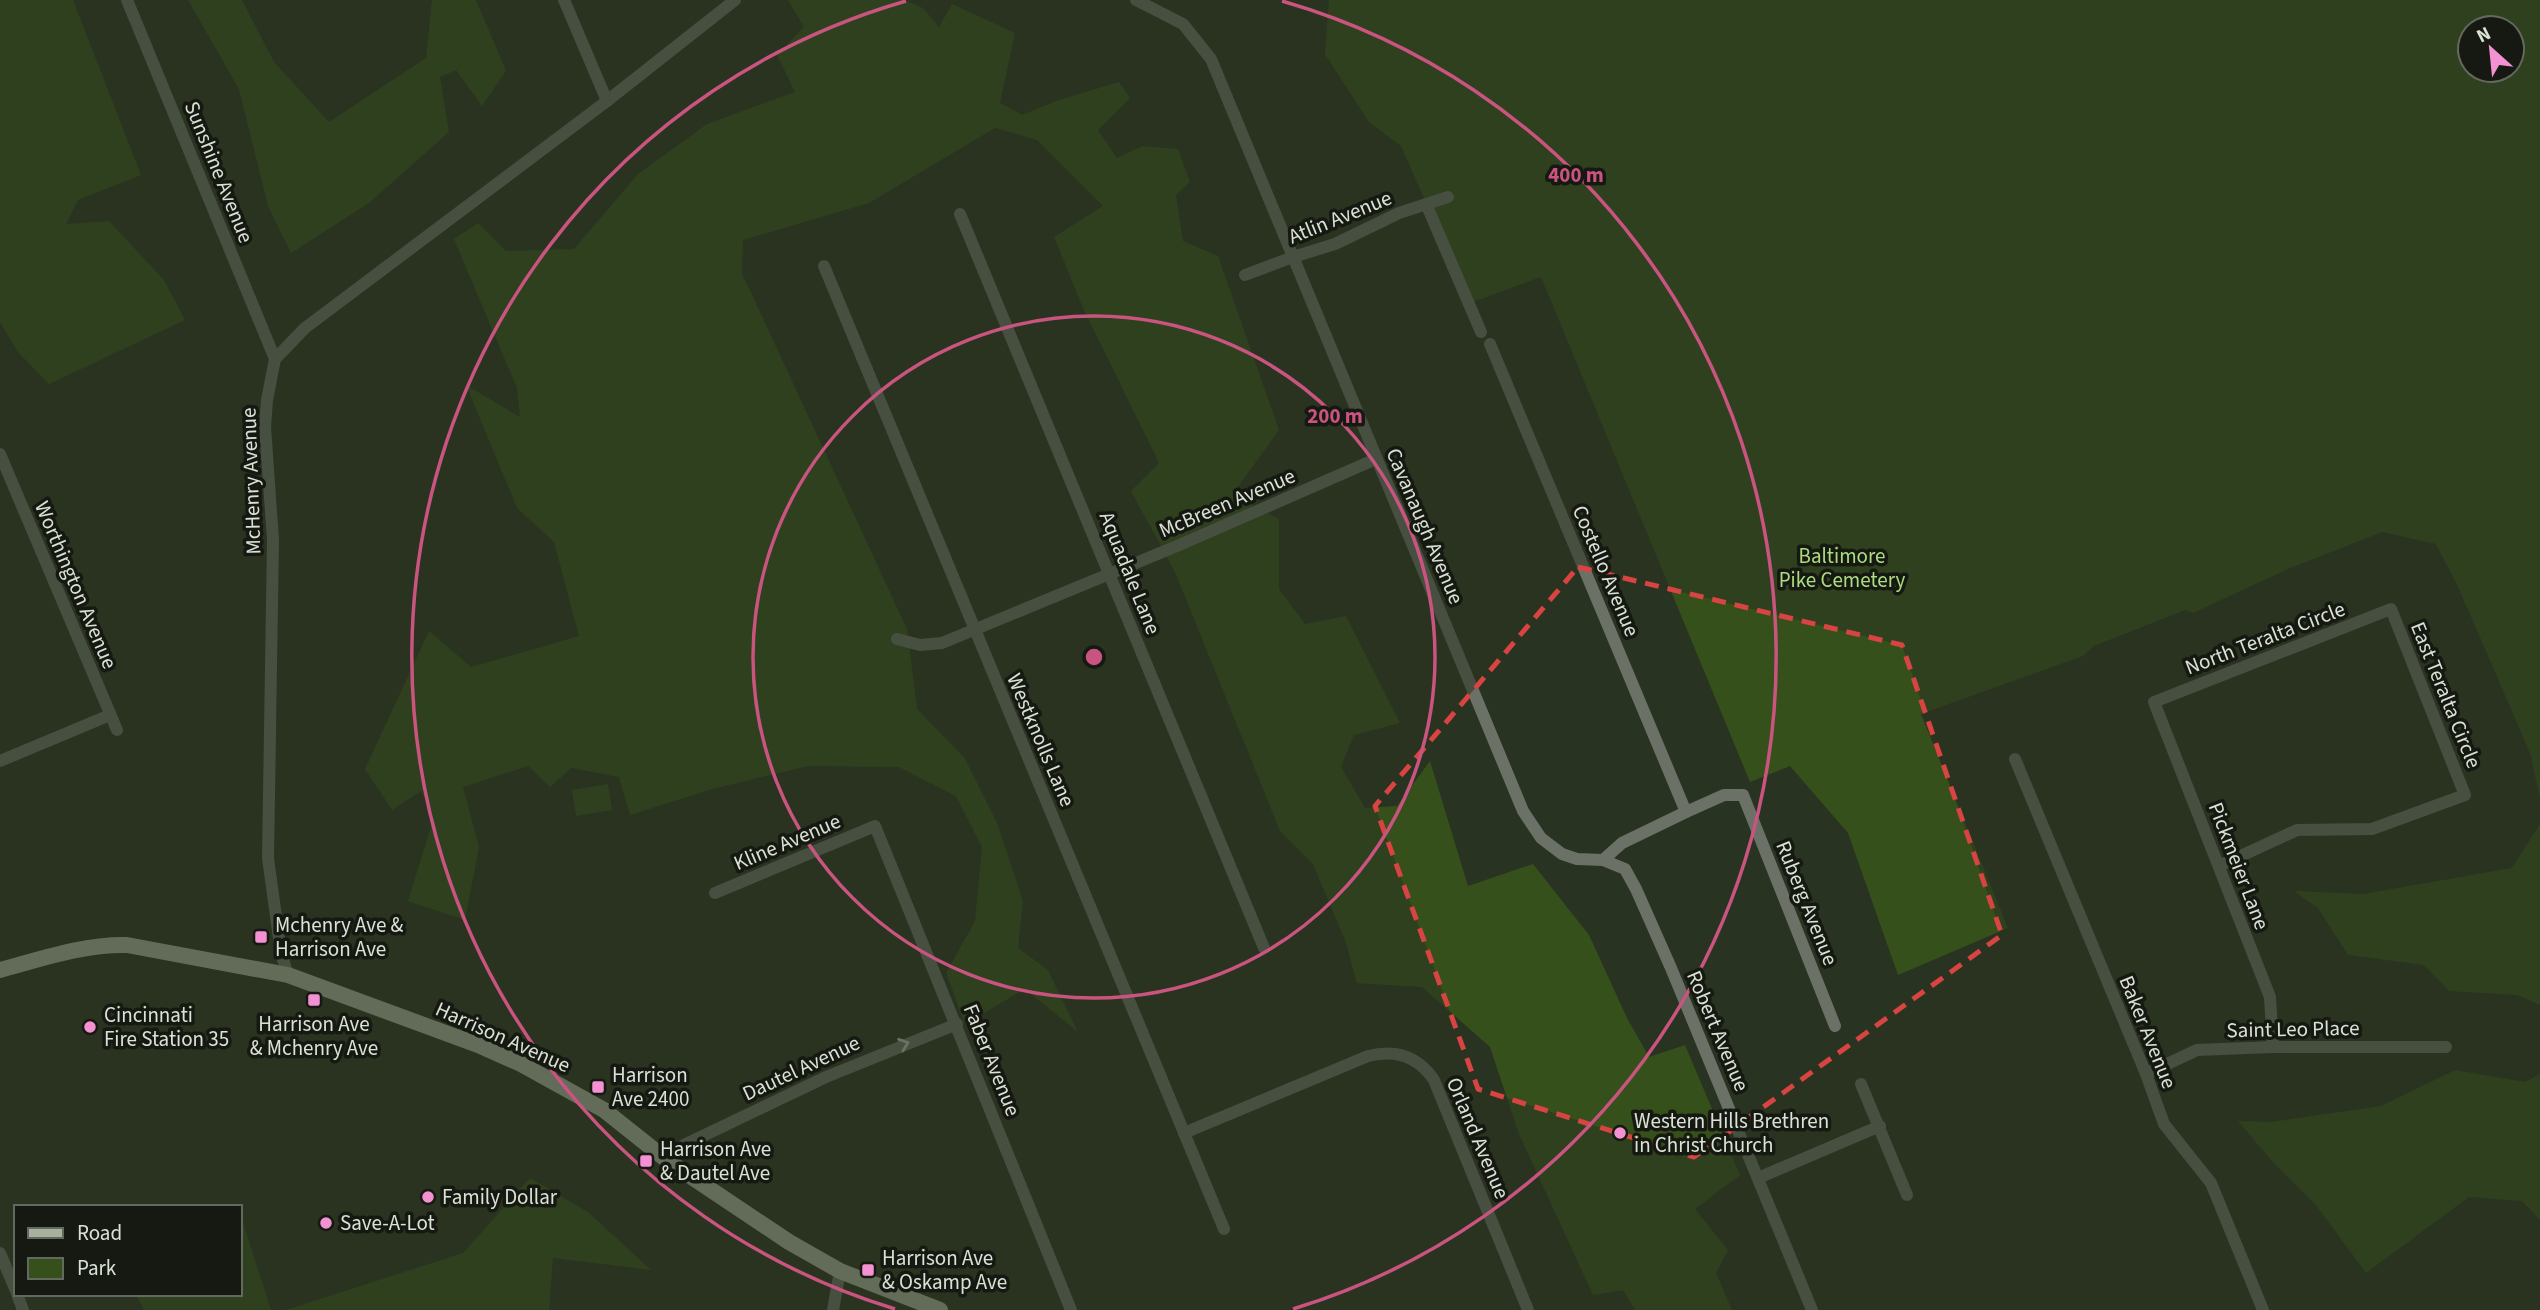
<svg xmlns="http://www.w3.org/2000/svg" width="2540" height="1310" font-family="'Source Sans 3',sans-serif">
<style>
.green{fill:#36501b;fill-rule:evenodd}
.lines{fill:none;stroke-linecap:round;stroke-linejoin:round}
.minor{stroke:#6b7167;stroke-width:12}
.major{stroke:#a6b19e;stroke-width:16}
.oneway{stroke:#b9bfb4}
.marked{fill:none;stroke:#d74442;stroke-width:5;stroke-dasharray:14 9;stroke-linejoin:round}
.ring{fill:none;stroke:#c95480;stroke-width:3.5}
.poi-dot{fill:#f491d3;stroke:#151911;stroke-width:2.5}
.labels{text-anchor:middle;stroke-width:7;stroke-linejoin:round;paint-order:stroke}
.street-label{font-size:21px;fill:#dae1d5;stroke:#151911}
.park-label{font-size:21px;fill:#addc80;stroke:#151911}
.poi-label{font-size:21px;fill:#dae1d5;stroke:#151911;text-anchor:start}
.centre{fill:#c95480;stroke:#151911;stroke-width:3.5}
.ring-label{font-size:21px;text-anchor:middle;font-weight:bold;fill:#c95480;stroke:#151911;stroke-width:7;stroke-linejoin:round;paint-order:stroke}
</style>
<rect width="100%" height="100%" fill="#293321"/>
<g class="green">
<polygon points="0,0 73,0 141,175 78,200 66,224 109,221 164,280 185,320 49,384 18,352 0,322"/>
<polygon points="188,0 242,0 274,62 329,122 426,58 432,0 476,0 506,71 482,106 456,70 440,77 449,132 369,203 291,253 268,206 239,89"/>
<polygon points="788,0 904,0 923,8 939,27 952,4 1015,33 1000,103 1022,115 1056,101 1119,82 1130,98 1098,130 1117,158 1143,146 1178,149 1190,182 1176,195 1183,241 1218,256 1279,430 1232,495 1279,519 1279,589 1305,624 1346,616 1400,723 1354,735 1341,767 1365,808 1397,806 1430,761 1468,886 1533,864 1589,935 1627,1018 1649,1057 1685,1045 1740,1175 1695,1209 1728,1250 1716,1273 1732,1310 1635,1310 1623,1290 1593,1295 1519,1134 1490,1047 1422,987 1357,983 1345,940 1313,864 1280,831 1175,572 1131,491 1159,463 1084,310 1054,237 1103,206 1037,140 995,128 869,203 743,240 742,273 907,629 917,709 964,757 997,823 1023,901 1018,948 1048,970 1078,1032 1025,989 965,1024 946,973 975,921 982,847 956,796 899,767 808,766 712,789 630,815 619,777 571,768 550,787 528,766 463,787 479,847 465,920 408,901 434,817 421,791 392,810 365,769 429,631 471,667 579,636 554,542 517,508 466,385 520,417 517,388 454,239 478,223 506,251 574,249 638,174 707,124 795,92 777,55 804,27"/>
<path d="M 1329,0 L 2540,0 L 2540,798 L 2530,753 L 2459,589 L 2436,544 L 2382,532 L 2288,569 L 2193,613 L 2185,610 L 2094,646 L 2083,656 L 1921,714 L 2008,928 L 1898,975 L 1848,833 L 1790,766 L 1750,782 L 1541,277 L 1470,303 L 1401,146 L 1369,122 L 1325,54 ZM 2470,28 L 2512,28 L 2512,70 L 2470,70 Z"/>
<polygon points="608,784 612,810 576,816 572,790"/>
<polygon points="2540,824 2540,1005 2517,995 2449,991 2424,965 2348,955 2318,908 2294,891 2363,894 2512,868"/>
<polygon points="2455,1070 2525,1082 2540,1074 2540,1220 2522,1201 2469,1197 2366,1273 2316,1205 2271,1160 2238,1121 2271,1122 2381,1106"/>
<polygon points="530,1178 588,1212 651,1270 553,1258 549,1310 286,1310 463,1253"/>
<polygon points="241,1217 271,1310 144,1310 136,1294 240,1294"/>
</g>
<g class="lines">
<g class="minor">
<polyline points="127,0 275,359"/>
<polyline points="564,0 607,101"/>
<polyline points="1136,0 1183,24 1211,59 1523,811 1541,838 1562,854 1577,859 1603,860 1625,869 1636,889 1671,968 1812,1310"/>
<polyline points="1427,206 1481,332"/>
<polyline points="960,214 1264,948"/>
<polyline points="824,266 1224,1229"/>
<polyline points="1245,275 1293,257 1335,244 1399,213 1448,197"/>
<polyline points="1490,344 1686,812"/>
<polyline points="0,454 117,730"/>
<polyline points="897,639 920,645 942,643 1177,546 1376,459"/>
<polyline points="2015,759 2146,1074 2164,1124 2211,1183 2263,1310"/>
<polyline points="0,761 110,715"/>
<polyline points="1603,860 1622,843 1686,812 1724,795 1743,795 1835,1026"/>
<polyline points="2219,866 2297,830 2372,829 2465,795 2391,609 2154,702 2270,997 2273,1047"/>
<polyline points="715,893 875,826 1071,1310"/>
<polyline points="288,975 281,953 268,858 273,540 265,427 267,400 275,359 305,328 607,101 735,0"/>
<polyline points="2146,1074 2197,1050 2273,1047 2446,1047"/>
<polyline points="1861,1084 1907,1195"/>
<path d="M 1184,1133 L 1368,1056 C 1395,1049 1418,1056 1434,1080 L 1528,1310"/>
<polyline points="668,1161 684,1145 826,1077 957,1024"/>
<polyline points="1758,1178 1880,1126"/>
<polyline points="0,1253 16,1291"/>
<polyline points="17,1294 23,1310"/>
<polyline points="833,1310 840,1271"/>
</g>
<path class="major" d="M 0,970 C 41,959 84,944 127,945 L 288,975 L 478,1045 L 521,1064 L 604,1110 L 668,1161 L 789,1242 L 840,1271 L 940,1310"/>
</g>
<defs><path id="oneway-chevron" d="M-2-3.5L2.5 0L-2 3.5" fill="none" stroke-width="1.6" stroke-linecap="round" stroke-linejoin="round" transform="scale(1.75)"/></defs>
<use class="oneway" href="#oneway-chevron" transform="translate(904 1044) rotate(-20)"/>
<path d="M0 0H2540V1310H0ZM 1578,567 L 1902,645 L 2002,935 L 1694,1157 L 1478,1089 L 1375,806 Z" fill="#293321" fill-opacity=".55" fill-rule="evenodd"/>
<path class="marked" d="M 1578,567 L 1902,645 L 2002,935 L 1694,1157 L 1478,1089 L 1375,806 Z"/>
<g class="ring">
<circle cx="1094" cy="657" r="341"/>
<path d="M895 1309A682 682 0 0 1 906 1M1282 1A682 682 0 0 1 1293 1309"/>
</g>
<g class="poi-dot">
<rect x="254" y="930" width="14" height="14" rx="3.5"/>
<rect x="307" y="993" width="14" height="14" rx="3.5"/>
<circle cx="90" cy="1027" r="7"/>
<rect x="591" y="1080" width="14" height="14" rx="3.5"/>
<circle cx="1620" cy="1133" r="7"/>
<rect x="639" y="1154" width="14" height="14" rx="3.5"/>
<circle cx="428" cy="1197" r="7"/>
<circle cx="326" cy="1223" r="7"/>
<rect x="861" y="1263" width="14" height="14" rx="3.5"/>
</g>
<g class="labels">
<g class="street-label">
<text transform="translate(219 172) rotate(68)" y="7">Sunshine Avenue</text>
<text transform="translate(1340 217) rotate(-22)" y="7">Atlin Avenue</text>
<text transform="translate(251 481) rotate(-92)" y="7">McHenry Avenue</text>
<text transform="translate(1227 503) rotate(-23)" y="7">McBreen Avenue</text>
<text transform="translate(1425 526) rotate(67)" y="7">Cavanaugh Avenue</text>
<text transform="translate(1606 571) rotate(67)" y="7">Costello Avenue</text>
<text transform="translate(1130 573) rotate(68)" y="7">Aquadale Lane</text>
<text transform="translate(76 585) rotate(67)" y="7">Worthington Avenue</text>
<text transform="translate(2265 638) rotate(-21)" y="7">North Teralta Circle</text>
<text transform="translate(2446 695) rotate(68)" y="7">East Teralta Circle</text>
<text transform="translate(1041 740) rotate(67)" y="7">Westknolls Lane</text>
<text transform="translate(787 842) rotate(-23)" y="7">Kline Avenue</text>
<text transform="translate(2239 866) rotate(69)" y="7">Pickmeier Lane</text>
<text transform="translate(1807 903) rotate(68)" y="7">Ruberg Avenue</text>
<text transform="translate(2293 1029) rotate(-1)" y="7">Saint Leo Place</text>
<text transform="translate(1718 1031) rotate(67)" y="7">Robert Avenue</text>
<text transform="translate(2148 1032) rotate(68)" y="7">Baker Avenue</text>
<text transform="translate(503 1037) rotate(24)" y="7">Harrison Avenue</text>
<text transform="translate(992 1060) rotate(68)" y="7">Faber Avenue</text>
<text transform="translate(801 1068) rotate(-25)" y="7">Dautel Avenue</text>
<text transform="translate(1478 1138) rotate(67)" y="7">Orland Avenue</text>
</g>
<g class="park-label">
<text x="1842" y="563">Baltimore<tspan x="1842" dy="24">Pike Cemetery</tspan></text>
</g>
<g class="poi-label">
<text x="275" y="932">Mchenry Ave &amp;<tspan x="275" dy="24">Harrison Ave</tspan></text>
<text x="104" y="1022">Cincinnati<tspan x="104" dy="24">Fire Station 35</tspan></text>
<text x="314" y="1031" text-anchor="middle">Harrison Ave<tspan x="314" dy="24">&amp; Mchenry Ave</tspan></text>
<text x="612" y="1082">Harrison<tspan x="612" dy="24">Ave 2400</tspan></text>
<text x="1634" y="1128">Western Hills Brethren<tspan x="1634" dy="24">in Christ Church</tspan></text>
<text x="660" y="1156">Harrison Ave<tspan x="660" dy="24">&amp; Dautel Ave</tspan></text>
<text x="442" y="1204">Family Dollar</text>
<text x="340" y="1230">Save-A-Lot</text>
<text x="882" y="1265">Harrison Ave<tspan x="882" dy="24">&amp; Oskamp Ave</tspan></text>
</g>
</g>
<circle cx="1094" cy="657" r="10" class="centre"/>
<g class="ring-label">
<text x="1576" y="182">400 m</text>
<text x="1335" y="423">200 m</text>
</g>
<rect x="14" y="1205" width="228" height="91" fill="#151911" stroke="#64695f" stroke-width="2"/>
<rect x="28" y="1228" width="35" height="10" fill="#a6b19e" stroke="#64695f" stroke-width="2"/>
<text x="77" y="1240" font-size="21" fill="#dae1d5">Road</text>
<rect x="28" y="1258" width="35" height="21" fill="#36501b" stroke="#64695f" stroke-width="2"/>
<text x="77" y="1275" font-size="21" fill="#dae1d5">Park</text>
<g transform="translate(2491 49) rotate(333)"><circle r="33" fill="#151911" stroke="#64695f" stroke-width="2"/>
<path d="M0-5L12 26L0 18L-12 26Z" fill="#f491d3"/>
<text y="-10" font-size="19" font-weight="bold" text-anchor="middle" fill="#dae1d5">N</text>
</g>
</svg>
